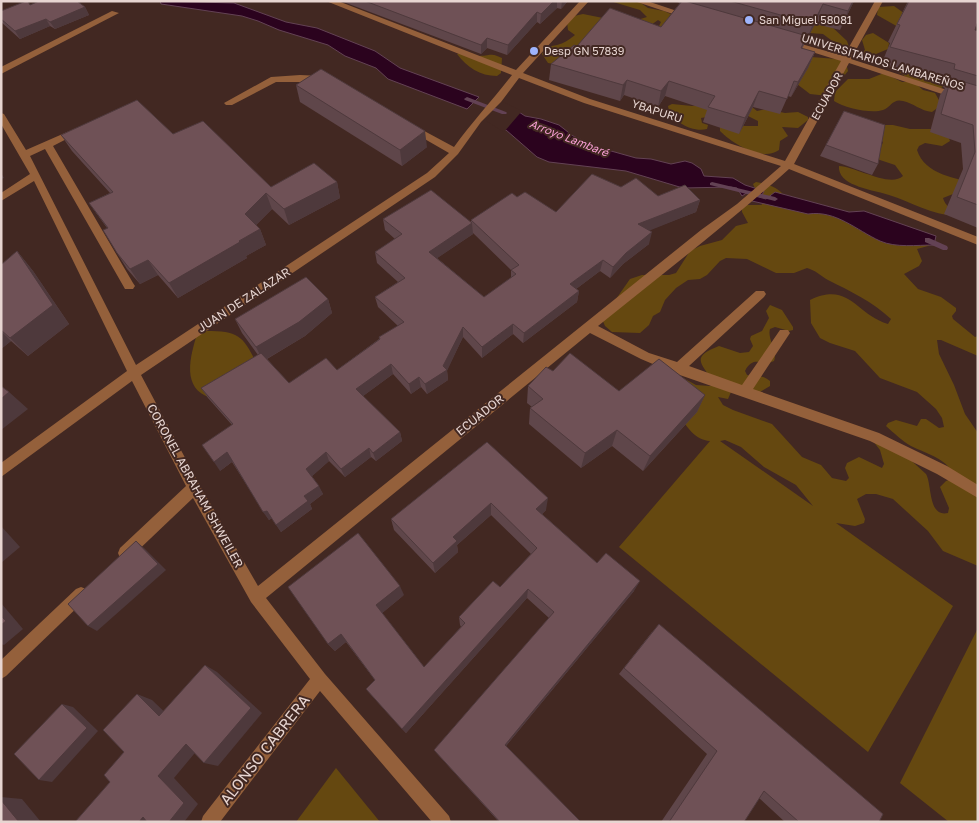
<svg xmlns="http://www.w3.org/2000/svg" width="979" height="823" font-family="'Golos Text',sans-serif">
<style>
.green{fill:#654810;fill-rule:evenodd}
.water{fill:#2b031e;stroke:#634254}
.pier{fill:#422822}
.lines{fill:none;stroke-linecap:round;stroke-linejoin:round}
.stream{fill:#634254;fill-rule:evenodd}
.minor{fill:#94603b;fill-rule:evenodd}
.wall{fill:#5f464a;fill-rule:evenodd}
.shaded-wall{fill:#4e393c}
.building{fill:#6f5156;stroke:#4e393c}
.poi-dot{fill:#9eb4fd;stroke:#422822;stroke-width:2}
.labels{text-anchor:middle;stroke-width:4;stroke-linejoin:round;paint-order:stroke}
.far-poi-label{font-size:11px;fill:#e7d5d1;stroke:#422822;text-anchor:start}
.far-street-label{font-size:11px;fill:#e7d5d1;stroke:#422822}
.far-water-label{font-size:11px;font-style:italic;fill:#f99fd5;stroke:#422822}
.street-label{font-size:12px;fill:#e7d5d1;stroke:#422822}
.near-street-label{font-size:15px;fill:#e7d5d1;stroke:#422822}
</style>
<rect width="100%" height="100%" fill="#422822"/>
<g class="green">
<polygon points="610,1 638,1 648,8 664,11 688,22 652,29 659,26 661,22 658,20 651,25 637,20 647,17 640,10"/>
<polygon points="894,6 908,16 900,28 877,15 878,7"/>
<path d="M 583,14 L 603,18 L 605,25 L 554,64 L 548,63 L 542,54 C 546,45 552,47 560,44 C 565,43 571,38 575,35 L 568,30 L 567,22 L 574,16 Z"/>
<polygon points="805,18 830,25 847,41 849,47 838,54 833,52 830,47 831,40 823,34 810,33"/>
<polygon points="873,33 889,43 888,49 876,54 871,60 863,61 861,54 865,50 862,40 866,35"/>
<path d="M 460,53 C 466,54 472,56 477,56 C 490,56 490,52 502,58 L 501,73 L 497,76 C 480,76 467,67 457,54 Z"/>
<polygon points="811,57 837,59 846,63 848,71 828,96 810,94 797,84"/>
<path d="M 903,69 L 940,81 L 945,85 L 940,89 L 915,83 L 923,90 L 935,93 L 940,102 L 940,106 L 932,112 C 921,111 913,103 903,101 C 893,98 891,107 883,110 C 871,114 845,108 834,101 L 835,92 L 848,79 L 869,79 L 884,73 L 902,82 L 913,82 L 899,72 Z"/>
<path d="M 747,103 L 757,111 L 766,109 L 785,113 L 798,112 L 808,117 L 808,120 L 798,128 L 782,127 L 788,136 L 780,141 L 779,150 C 762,162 733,144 720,131 L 720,126 L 758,126 L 758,121 L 748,116 Z"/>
<path d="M 672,104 L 692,106 L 708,104 L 712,116 L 701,118 L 702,123 L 708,125 L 707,129 C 693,133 670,121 668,106 Z"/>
<path d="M 870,125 L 893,125 L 910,129 L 936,129 L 947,133 L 950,141 L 942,146 L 925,143 L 919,146 L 917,150 C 925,175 956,178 978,184 L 943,198 C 945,206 952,209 956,216 C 932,215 911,202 889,195 C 878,191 865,190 855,185 C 846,182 838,175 839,166 C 857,167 890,188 903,176 L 895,165 L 877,159 L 883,142 L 869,129 Z"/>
<path d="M 756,182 C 768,184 779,187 786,198 L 894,225 C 910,225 919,229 931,239 L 932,242 L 928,246 L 917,249 L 922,261 L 919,266 L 904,274 L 918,289 L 941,297 L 956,308 L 956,311 L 952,316 L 953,319 L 975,337 L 978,336 L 978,356 L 941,340 L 937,340 L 939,354 L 954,385 L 965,414 L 978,433 L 978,566 L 943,551 L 928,531 L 893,499 L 876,494 L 866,494 L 857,499 L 865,519 L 864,523 L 855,526 L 836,523 L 953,606 L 868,752 L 619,547 L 710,441 C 695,440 687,427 679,415 L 683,378 L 696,385 L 710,386 L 713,383 C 705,365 687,358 719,346 L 740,353 L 749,352 L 753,346 L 750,339 L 751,336 L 762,331 L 769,318 L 766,311 L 770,305 L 782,310 L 793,327 L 793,330 L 789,331 L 775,327 L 770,329 C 767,339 778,351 774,361 C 762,367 754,354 745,371 L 747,375 C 756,377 762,374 770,381 L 770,386 L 760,392 L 731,392 L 728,399 L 718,397 L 723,405 L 733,410 L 772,424 L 802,457 L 821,465 L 832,478 L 846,481 L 849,478 L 845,468 L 847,463 L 859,457 L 882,468 L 884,464 L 880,450 L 869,436 L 892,443 L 926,474 C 932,484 928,518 948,513 L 949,508 L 940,487 L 946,481 L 954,478 C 950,459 927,454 911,446 C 902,441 894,433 886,426 L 888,423 L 896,420 L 917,426 L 921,419 L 926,419 L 939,428 L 944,427 L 942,418 L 936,409 L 917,392 L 880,378 L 855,351 L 830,343 L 820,338 L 811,323 L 810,300 C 850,281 856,315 888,324 L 891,319 C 873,302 850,291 828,280 C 821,276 815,270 807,268 L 794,273 L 776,273 L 747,259 L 726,258 L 720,261 L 707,275 L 700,279 L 688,280 L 676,288 L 665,300 L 660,312 L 653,316 L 649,325 L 640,333 L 612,332 L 605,326 L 602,319 L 630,279 L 642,275 L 669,275 L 676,273 L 690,251 L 700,246 L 722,240 L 736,226 L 748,223 L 742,212 L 742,208 L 747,205 L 762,205 L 753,184 ZM 725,440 L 741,447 L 764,467 L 796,485 L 813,506 L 720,441 Z"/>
<path d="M 206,331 C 238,331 242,335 256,362 L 211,398 C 181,389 190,357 197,334 Z"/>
<polygon points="978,628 978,822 949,822 900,783"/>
<polygon points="336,768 380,822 296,822"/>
</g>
<g class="water">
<polygon points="160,1 234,3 286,22 317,28 375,51 400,68 479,97 467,109 388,79 376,68 345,56 328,45 279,30 258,21 242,16 161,4"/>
<polygon points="513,108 525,116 541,119 559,125 573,136 604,149 636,158 651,159 671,164 685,161 692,163 701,169 704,176 733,178 745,185 764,191 762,195 748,192 742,196 737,188 731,187 683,188 626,171 549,162 537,157 506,130 499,127"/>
<path d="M 775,192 L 849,212 L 864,211 L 936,236 L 934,245 C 917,245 896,248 880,241 C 856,230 836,210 808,214 L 752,201 L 751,195 L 766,199 Z"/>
</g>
<polygon class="pier" points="501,101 522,111 504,132 486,121"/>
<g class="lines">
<g class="stream">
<polygon points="467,97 506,112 507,113 506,114 502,114 465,100 464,99"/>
<polygon points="712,182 775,197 778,199 775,201 710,185 710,183"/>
<polygon points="925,238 929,238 947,246 948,248 947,250 943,250 925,242"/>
</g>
<g class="minor">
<path d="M 326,1 L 338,1 L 516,70 L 580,1 L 589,1 L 523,73 L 590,99 L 785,161 L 841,61 L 783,43 L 787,40 L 844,56 L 875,1 L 883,1 L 851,59 L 978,100 L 978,106 L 849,63 L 794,164 L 978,237 L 978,245 L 789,169 C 728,224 662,274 598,326 L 649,353 L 677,362 L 756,291 L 764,291 L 766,294 L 764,297 L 689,366 L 742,385 L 780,330 L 788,330 L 790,333 L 788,336 L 753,389 L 879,433 L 947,466 L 978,485 L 978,498 L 937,474 L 870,441 L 674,373 L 641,359 L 590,333 L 266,598 L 325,674 L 449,816 L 451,822 L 432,822 L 320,691 L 220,822 L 201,822 L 203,816 L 310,679 L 251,602 L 193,498 L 130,558 L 125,560 L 120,558 L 118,553 L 120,548 L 186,486 L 132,381 L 1,477 L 1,463 L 127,371 L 34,181 L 1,201 L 1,193 L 30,174 L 1,124 L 1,113 L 4,114 L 26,150 L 74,129 L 77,128 L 82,131 L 53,146 L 133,283 L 135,286 L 133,289 L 125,289 L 45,149 L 30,156 L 136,365 L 427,173 L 449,153 L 409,130 L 409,126 L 415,126 L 454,147 C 472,122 493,100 512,75 ZM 519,78 L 584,103 L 781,166 L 737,204 L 701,230 L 258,586 L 199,484 L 141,375 L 435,177 L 458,154 L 481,122 L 501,102 Z"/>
<polygon points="634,1 647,1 692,16 685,18"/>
<polygon points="112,11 119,13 1,74 1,67"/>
<polygon points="300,75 322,76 326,79 322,82 276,82 232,105 226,105 224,103 271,77"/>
<polygon points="81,587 86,589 88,594 86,599 6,676 1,679 1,660 76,589"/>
</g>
</g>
<g class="wall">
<polygon points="341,1 568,1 561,9 557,8 540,24 537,22 507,55 487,48 481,54"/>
<polygon points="674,1 854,1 840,30 815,24 802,49 815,52 808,68 791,97 788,96 780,114 753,107 739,134 703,122 707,110 665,96 658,107 624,95 620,101 549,80 551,64 577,46 661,27 680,3"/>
<polygon points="908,1 978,31 978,228 944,214 963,169 961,143 930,132 940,95 945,88 943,87 944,82 881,65 890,43 888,42"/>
<polygon points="30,5 85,7 89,15 55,29 50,26 20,39 1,22 1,11"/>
<polygon points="296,85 427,147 402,166 300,102"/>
<polygon points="844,111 878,164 872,175 820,156"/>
<polygon points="173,134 271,187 337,182 340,198 289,225 272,209 256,225 260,229 266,245 246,256 247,258 178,298 158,275 140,284 127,269 117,253 107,228 89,203 110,193 72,151 61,135"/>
<path d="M 621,187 L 658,196 L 700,200 L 696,212 L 649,230 L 649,244 L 623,264 L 610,278 L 600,271 L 576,289 L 579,291 L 577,302 L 523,343 L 513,334 L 482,358 L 463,337 L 447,370 L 448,380 L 427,394 L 421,387 L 411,394 L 393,374 L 363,396 L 400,432 L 402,441 L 376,461 L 371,457 L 345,477 L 329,461 L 312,476 L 323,494 L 310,504 L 312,509 L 281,532 L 272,518 L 269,520 L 232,462 L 220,471 L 232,425 L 208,398 L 201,388 L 258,355 L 242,333 L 235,319 L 328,299 L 332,313 L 305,336 L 267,359 L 289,383 L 337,370 L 379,339 L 379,337 L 398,326 L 378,307 L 375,297 L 398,282 L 377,263 L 375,252 L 395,239 L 385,230 L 383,219 L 471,222 L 471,220 L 517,197 L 556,212 ZM 473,233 L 511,270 L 511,278 L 484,297 L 437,258 L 473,234 Z"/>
<polygon points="17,251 33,271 69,324 28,356 11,341 1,349 1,263 2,264"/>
<polygon points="553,371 619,391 705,395 697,412 643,471 612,446 581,468 529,424 530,408 532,407 527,403 528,386"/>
<polygon points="487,442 546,510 542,514 597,563 634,591 506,746 581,822 499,822 434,750 549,618 527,598 406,733 366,689 375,680 346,642 335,651 328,644 404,595 382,613 424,667 461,627 460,625 459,617 500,587 531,554 491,515 457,545 458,552 435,573 394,530 391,519"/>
<polygon points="652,632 879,822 785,822 759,798 744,822 661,822 707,754 619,674"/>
</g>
<g class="shaded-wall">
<polygon points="554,1 557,1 557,8 540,24 541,14"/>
<polygon points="562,1 568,1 561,9"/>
<polygon points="853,1 854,1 840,30 848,11"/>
<polygon points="823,4 815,24 805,43 813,24"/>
<polygon points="85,7 89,15 55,29 50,22"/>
<polygon points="537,12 537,22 507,55 508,45"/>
<polygon points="46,19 50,26 20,39 15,31"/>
<polygon points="487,38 487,48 481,54 481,45"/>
<polygon points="815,52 808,68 791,97 798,82"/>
<polygon points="627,80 624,95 620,101 623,85"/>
<polygon points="669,81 665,96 658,107 661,91"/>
<polygon points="759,91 753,107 739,134 745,118"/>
<polygon points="425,131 427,147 402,166 400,150"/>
<polygon points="1,173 4,178 1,179"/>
<polygon points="337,182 340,198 289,225 284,209"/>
<polygon points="266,193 272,209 251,230 245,214"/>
<polygon points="700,200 696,212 636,236 638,224"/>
<polygon points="472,223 473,234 430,263 429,252"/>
<polygon points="260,229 266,245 246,256 247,258 178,298 169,283"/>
<polygon points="652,232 649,244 623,264 610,278 613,267 626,253"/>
<polygon points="17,251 33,271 69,324 28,356 10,338"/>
<polygon points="148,260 158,275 140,284 130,269"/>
<polygon points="603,260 600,271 568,295 570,284"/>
<polygon points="579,291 577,302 523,343 524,333"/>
<polygon points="328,299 332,313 305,336 263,361 256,347"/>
<polygon points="513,324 513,334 482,358 482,347"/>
<polygon points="463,327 463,337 447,371 448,380 427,394 425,384 443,366"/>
<polygon points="1,331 11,341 1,349"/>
<polygon points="391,364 393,374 359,399 356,389"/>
<polygon points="419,377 421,387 411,394 409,384"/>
<polygon points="9,392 28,409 1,430 1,399"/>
<polygon points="705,395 697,412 643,471 650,456"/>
<polygon points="617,430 612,446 581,468 585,453"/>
<polygon points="400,432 402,441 376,461 373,453"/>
<polygon points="369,448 371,457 345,477 341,469"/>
<polygon points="227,452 233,461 220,471 214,462"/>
<polygon points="326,452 329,461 310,478 306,469"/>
<polygon points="319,486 323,494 310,504 312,509 281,532 276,525 304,496"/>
<polygon points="548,498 546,510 535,521 536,509"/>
<polygon points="491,503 491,515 457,545 458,552 435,573 433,563 453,537"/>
<polygon points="267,511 272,518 269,520 263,512"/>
<polygon points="1,526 20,547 1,563"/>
<polygon points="136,541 144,548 166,570 97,631 88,626"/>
<polygon points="640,581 634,591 504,748 505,745"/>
<polygon points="400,586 404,595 381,614 376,605"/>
<polygon points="528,589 527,598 406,733 402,729"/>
<polygon points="1,603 23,629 4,645 1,644"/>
<polygon points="341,634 347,641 335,651 328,644"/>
<polygon points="205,665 217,672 262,713 218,766 204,763"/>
<polygon points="137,694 152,700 174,721 159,716"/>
<polygon points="62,704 73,707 98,731 52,782 39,780"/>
<polygon points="186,744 199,748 174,778 198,804 184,822 169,822 158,776"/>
<polygon points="1,797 22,799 41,822 19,822 1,800"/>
<polygon points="143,817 156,822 139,822"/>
</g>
<g class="building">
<polygon points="26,1 28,1 30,5 39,1 77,1 85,7 50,22 46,19 15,31 1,19 1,11"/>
<polygon points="365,1 554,1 541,14 537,12 508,45 487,38 481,45"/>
<polygon points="682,1 685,1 807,36 801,48 815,52 798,82 794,81 787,99 759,91 745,118 708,107 715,96 669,81 661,91 627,80 623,85 551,64 574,45 577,46 610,8 661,27"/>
<polygon points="730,1 853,1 848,11 823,4 813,24"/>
<polygon points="909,1 978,1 978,21 975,30 978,31 978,76 954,69 955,64 890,47 900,25 897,24"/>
<polygon points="321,69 425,131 400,150 296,85"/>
<polygon points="951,78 978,86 978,205 957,197 975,152 973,125 941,114"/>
<polygon points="137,100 173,134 203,121 271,187 314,163 337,182 284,209 266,193 245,214 260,229 239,241 240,242 169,283 148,260 130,269 117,253 103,230 108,228 89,203 113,192 61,135"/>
<polygon points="844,111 885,125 878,164 826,145"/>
<polygon points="592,174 621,187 636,178 658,196 685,185 700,200 638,224 652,232 626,253 613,267 603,260 570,284 579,291 524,333 513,324 482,347 463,327 443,366 447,370 425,384 419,377 409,384 391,364 356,389 400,432 373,453 369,448 341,469 326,452 306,469 319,486 304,496 308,501 276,525 267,511 263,512 227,452 214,462 202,445 233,424 201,388 261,353 289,383 326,358 337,370 380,339 379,337 404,322 375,297 405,278 375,252 402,234 383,219 431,190 472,223 429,252 484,297 516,274 511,270 519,265 471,220 512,193 517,197 525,192 556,212"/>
<polygon points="17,251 53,305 10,338 1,330 1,263 2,264"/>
<polygon points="306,277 328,299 299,322 256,347 235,319"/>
<polygon points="570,353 619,391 659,359 705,395 650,456 617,430 585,453 530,408 543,399 528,386 546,367 553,371"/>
<polygon points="1,386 9,392 1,399"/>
<polygon points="487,442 548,498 536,509 597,563 606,553 640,581 505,745 581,822 500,822 434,750 554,612 528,589 402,729 366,689 375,680 341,634 328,644 288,587 358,533 400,586 376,605 424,667 465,623 459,617 493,581 500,587 537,548 491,503 453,537 457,541 433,563 391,519"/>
<polygon points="136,541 158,564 88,626 68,604"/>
<polygon points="1,616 6,621 1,625"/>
<polygon points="659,624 883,814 879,822 799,822 764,791 744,822 669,822 717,751 624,668"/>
<polygon points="205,665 251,708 204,763 186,744 158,776 184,803 169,822 147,822 143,817 139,822 75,822 110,782 104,775 124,752 103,730 137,694 159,716"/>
<polygon points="62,704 87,728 39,780 14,754"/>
<polygon points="1,800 19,822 1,822"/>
</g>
<g class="poi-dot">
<circle cx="749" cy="20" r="5"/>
<circle cx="534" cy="51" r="5"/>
</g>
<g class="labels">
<g class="far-poi-label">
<text x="759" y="24">San Miguel 58081</text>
<text x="544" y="55">Desp GN 57839</text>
</g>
<g class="far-street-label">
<text transform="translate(883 62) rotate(17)" y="4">UNIVERSITARIOS LAMBAREÑOS</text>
<text transform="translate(827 96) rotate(-61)" y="4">ECUADOR</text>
<text transform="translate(657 111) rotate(18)" y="4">YBAPURU</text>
</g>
<g class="far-water-label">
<text transform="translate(569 138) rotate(21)" y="4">Arroyo Lambaré</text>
</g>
<g class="street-label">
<text transform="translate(244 300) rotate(-33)" y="4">JUAN DE ZALAZAR</text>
<text transform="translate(480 415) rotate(-39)" y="4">ECUADOR</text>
<text transform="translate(195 486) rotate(61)" y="4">CORONEL ABRAHAM SHWEILER</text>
</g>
<g class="near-street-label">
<text transform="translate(265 750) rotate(-52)" y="5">ALONSO CABRERA</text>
</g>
</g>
<rect width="979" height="823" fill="none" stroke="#e7d5d1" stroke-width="5"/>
</svg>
